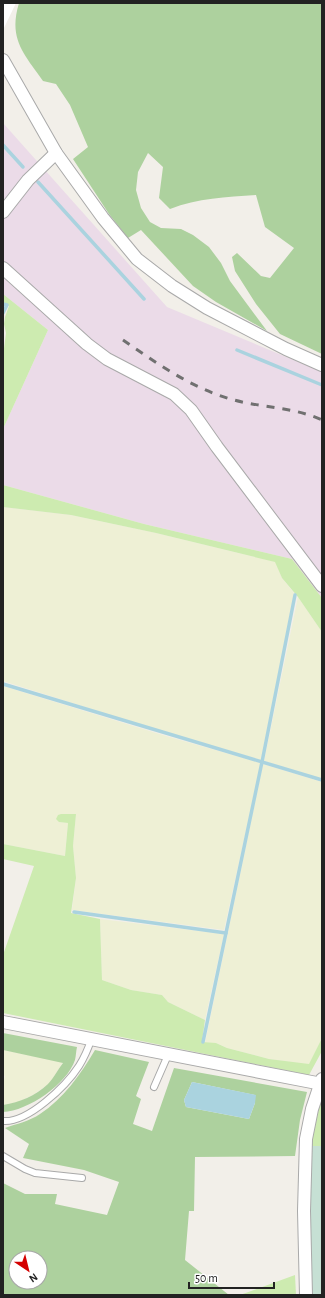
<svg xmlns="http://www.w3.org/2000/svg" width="325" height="1298" font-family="'Alegreya Sans',sans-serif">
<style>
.industrial{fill:#ebdbe8}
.farmland{fill:#eef0d5}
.grass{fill:#cdebb0}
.forest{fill:#add19e;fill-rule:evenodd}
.wetland{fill:#c6e0d4}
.water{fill:#aad3df}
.pier{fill:#fff}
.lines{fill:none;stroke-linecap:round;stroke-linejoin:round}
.stream{stroke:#aad3df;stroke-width:3.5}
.lane-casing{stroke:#a9a9a9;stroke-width:8}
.street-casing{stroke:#a9a9a9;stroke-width:14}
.lane{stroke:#fff;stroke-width:6}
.street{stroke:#fff;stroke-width:12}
.rail{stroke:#707070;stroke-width:3;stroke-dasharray:8 8;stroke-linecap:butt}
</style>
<rect width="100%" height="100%" fill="#f2efe9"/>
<polygon class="industrial" points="3,123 167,307 322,372 322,598 292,559 144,524 3,485 3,429 48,330 3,294"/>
<g class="farmland">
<polygon points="3,507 71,515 156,533 276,562 282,578 294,593 261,760 135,723 3,681"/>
<polygon points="298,597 322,632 322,779 264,761"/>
<polygon points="3,686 166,736 261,763 224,930 72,910 76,878 73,846 76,814 59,822 68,823 65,856 3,844"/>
<polygon points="263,764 322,782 322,1038 309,1065 269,1059 227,1048 216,1043 205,1043"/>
<polygon points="100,919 224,934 205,1020 168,1002 162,995 131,990 102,980"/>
<polygon points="3,1050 63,1062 50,1083 33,1095 18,1102 3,1105 3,1083 5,1076 3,1075"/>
</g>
<g class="grass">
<polygon points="3,294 48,330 3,429 3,356 6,333 4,324 5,317 9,306 3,303"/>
<polygon points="3,485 144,524 292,559 322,598 322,632 298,597 282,578 275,562 156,533 71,515 3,507"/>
<polygon points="61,814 76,814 73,846 76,878 71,913 100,919 102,980 131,990 162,995 168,1002 205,1020 202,1042 216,1043 227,1048 269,1059 309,1064 322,1038 322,1051 309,1075 3,1013 3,955 34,866 3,859 3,844 65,856 68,823 59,822 56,819 58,815"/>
<polygon points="321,1098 322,1146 311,1146"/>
<polygon points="295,1275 296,1295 240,1295"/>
</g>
<g class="forest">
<path d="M 19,3 L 322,3 L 322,354 L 280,334 L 256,304 L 235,271 L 232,257 L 237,253 L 261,276 L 270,278 L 294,248 L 265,227 L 256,195 C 226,197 198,198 170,209 L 159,198 L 163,167 L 148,153 L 138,172 L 136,190 L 141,208 L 150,222 L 161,228 L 181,229 L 193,235 L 209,247 L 221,263 L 230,281 L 267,331 L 216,302 L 193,286 L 141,230 L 128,238 L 109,214 L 73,159 L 88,147 L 70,105 L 56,84 L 43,81 C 24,54 8,39 19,3 Z"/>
<path d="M 3,1033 L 77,1047 C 76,1051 76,1056 75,1060 C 67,1084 28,1111 3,1112 L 3,1105 C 20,1102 35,1096 48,1084 C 54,1078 58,1069 63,1063 L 3,1050 Z"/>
<path d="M 95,1050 L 149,1062 L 136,1096 L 141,1099 L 133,1124 L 152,1131 L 174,1068 L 307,1092 L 300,1120 L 295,1156 L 195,1157 L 194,1211 L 189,1211 L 185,1260 L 229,1295 L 3,1295 L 3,1183 L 25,1194 L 57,1194 L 55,1204 L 107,1215 L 119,1182 L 84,1170 L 23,1158 L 29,1144 L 5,1128 C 16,1124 30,1121 40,1114 C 63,1099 81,1074 95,1050 ZM 192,1082 L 255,1095 L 255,1103 L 249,1119 L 186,1107 L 184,1100 ZM 16,1258 L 40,1258 L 40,1282 L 16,1282 Z"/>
</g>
<polygon class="wetland" points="311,1146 322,1146 322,1295 310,1295 308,1268"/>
<polygon class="water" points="192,1082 256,1095 255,1103 249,1119 186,1107 184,1100"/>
<polygon class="pier" points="3,3 16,3 3,30"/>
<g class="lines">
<g class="stream">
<polyline points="3,145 23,167"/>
<polyline points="38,182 144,299"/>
<polyline points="3,304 7,305 3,313"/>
<polyline points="237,350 322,385"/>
<polyline points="3,684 322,780"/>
<polyline points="74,912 226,933"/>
<polyline points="203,1042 262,762 295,595"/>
</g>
<g class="lane-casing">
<g id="lane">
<polyline points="154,1087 168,1055"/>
<path d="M 3,1121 C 28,1123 66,1086 79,1066 C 84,1058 88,1049 91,1040"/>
<polyline points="3,1156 25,1169 35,1173 82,1178"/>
</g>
</g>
<g class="street-casing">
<g id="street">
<polyline points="3,60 56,153 103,218 137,259 172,286 207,308 286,349 322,365"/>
<polyline points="3,212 28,180 56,153"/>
<polyline points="3,268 87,344 107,359 174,394 191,410 217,447 322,586"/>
<polyline points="3,1022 322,1084"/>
<polyline points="306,1295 304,1211 306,1139 312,1109 322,1079"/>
</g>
</g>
<use href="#lane" class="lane"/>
<use href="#street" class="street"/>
<path class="rail" d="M 123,340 C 159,365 197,392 242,402 C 269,408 296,408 322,420"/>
</g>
<rect width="325" height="1298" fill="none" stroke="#222222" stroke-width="8"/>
<g transform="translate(28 1270) rotate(145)"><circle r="19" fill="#ffffff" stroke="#a7a7a7"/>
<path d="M0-3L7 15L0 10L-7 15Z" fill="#d40000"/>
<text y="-6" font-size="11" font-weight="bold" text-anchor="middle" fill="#222222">N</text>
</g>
<path d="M189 1282v6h85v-6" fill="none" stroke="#222222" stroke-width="2"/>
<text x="195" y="1282" font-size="12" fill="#222222" stroke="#ffffff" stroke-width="3" paint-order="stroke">50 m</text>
</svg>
